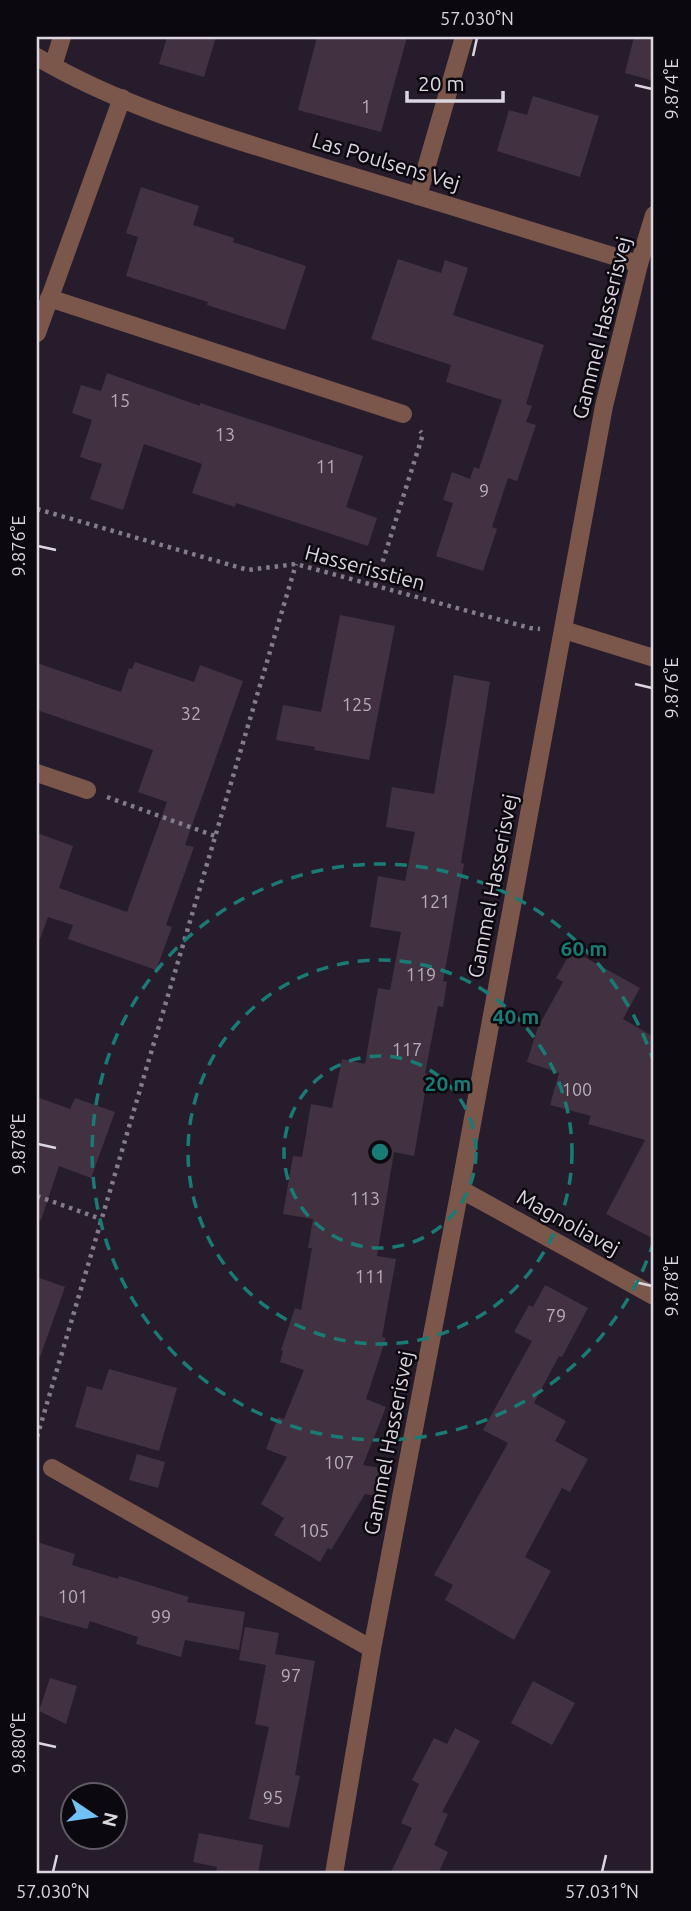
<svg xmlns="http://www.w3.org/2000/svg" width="691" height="1911" font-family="Ubuntu,sans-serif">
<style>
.building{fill:#423241}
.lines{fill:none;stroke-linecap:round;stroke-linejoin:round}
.path{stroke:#847c8a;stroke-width:4.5;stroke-dasharray:3.5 5;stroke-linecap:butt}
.minor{stroke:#7a564b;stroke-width:18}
.ticks{fill:none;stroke:#dcd6e1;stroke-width:2.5}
.ring{fill:none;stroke:#197b74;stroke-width:3.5;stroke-dasharray:12 9}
.labels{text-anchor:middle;stroke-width:5;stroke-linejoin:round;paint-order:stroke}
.number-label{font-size:18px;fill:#b6adb9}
.street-label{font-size:21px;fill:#dcd6e1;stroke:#0c080f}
.centre{fill:#197b74;stroke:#0c080f;stroke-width:3.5}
.ring-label{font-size:21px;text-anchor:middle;font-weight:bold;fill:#197b74;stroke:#0c080f;stroke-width:5;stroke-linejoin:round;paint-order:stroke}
.neatline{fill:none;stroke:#dcd6e1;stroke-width:2.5}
.ticks-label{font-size:18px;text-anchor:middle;fill:#dcd6e1}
</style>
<rect width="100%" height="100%" fill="#261c2c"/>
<g class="building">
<polygon points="167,37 216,37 204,77 159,64"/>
<polygon points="317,37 407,37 381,132 298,110"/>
<polygon points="634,37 654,37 654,81 625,73"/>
<polygon points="533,96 599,116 580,177 497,151 509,110 527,115"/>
<polygon points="141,187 199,206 193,225 234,238 233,242 306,266 285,330 207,305 208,302 126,276 138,237 126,233"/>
<polygon points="398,259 441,273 445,260 468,268 453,315 544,345 526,404 532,406 526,422 536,425 517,481 508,478 492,527 497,529 483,571 436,556 453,503 443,500 452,472 470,479 474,467 479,469 502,400 446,382 451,365 371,339"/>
<polygon points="107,373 200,406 200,403 363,456 346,507 377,518 368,546 236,503 235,507 192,493 202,464 144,444 123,510 90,499 102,464 80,457 92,420 72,413 81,385 101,391"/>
<polygon points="340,615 395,626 369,760 314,750 315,747 276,740 283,705 321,712"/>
<polygon points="135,662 194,682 200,665 243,681 185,845 194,847 166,925 172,927 156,970 68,939 73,925 48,917 40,939 37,938 37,833 73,846 59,888 127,912 167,802 138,792 153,750 37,710 37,663 121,692 129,668 132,669"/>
<polygon points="454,675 490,682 461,863 464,864 443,981 447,982 443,1007 438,1006 425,1074 428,1075 414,1156 394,1152 377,1256 396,1259 382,1337 386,1338 366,1399 386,1407 363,1465 380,1468 375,1496 365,1494 331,1550 328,1548 320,1562 274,1535 284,1518 261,1504 287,1457 266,1449 278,1417 284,1419 304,1370 280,1362 283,1351 281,1350 295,1308 301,1310 312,1248 308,1248 313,1219 283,1214 293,1156 302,1157 311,1104 332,1108 342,1059 365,1064 378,988 390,990 401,932 370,927 378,876 405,881 415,832 386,827 392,787 434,794"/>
<polygon points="572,950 640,988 623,1019 654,1037 654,1239 606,1214 645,1140 588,1124 591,1116 550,1105 559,1073 527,1062 538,1027 563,982 556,978"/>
<polygon points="37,1097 70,1109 75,1098 115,1112 91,1178 59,1166 41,1220 37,1219"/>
<polygon points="37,1277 65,1287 40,1357 37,1356"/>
<polygon points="545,1285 588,1308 562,1357 559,1356 534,1403 566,1421 555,1441 588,1459 570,1492 562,1488 525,1557 551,1571 514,1640 445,1600 453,1585 434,1575 508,1443 483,1430 532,1341 514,1332 529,1305 533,1307"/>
<polygon points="109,1369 177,1388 159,1451 75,1427 87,1386 102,1390"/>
<polygon points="137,1454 165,1462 158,1488 129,1480"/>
<polygon points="37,1542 75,1554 72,1565 118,1579 119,1576 189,1597 187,1602 245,1612 239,1650 185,1640 181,1657 136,1644 138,1637 90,1621 87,1629 37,1615"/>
<polygon points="245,1627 279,1633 275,1654 315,1661 295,1775 300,1776 289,1828 249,1819 269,1727 255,1724 266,1665 239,1660"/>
<polygon points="50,1678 77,1686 66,1724 39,1711"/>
<polygon points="533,1681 575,1703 552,1745 511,1723"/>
<polygon points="455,1728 480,1741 442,1812 448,1814 434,1845 448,1852 438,1874 390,1874 412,1828 401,1823 419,1784 412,1780 434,1738 447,1744"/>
<polygon points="199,1833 263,1845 258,1874 216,1874 217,1867 193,1862"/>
</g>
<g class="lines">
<g class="path">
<polyline points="37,509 248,570 296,564 530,628 540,629"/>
<polyline points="375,586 423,434 420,431"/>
<polyline points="107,797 215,836"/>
<polyline points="37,1196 101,1219"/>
<polyline points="37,1437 296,564"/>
</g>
<g class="minor">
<path d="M 37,57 C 123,108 224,136 319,166 C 426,198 532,231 639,264"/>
<polyline points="53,66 62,37"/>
<polyline points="418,196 464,37"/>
<polyline points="49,298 403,414"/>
<polyline points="37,333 122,98"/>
<polyline points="564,630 654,658"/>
<polyline points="37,773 87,790"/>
<polyline points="460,1189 654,1296"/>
<polyline points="52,1468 372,1649"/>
<polyline points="334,1874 372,1649 460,1189 604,406 639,264 654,215"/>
</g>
</g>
<path class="ticks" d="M 473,56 L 477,38M 635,85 L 652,89M 38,546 L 56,550M 635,684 L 652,688M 38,1144 L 56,1148M 635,1282 L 652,1286M 38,1743 L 56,1747M 53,1872 L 57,1855M 602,1872 L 606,1855"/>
<g class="ring">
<circle cx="380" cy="1152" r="96"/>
<circle cx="380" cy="1152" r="192"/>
<path d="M654 1241A288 288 0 1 1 654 1063"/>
</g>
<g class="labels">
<g class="number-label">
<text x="366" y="113">1</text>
<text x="120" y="407">15</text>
<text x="225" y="441">13</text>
<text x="326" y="473">11</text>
<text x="484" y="497">9</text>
<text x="357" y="711">125</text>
<text x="191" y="720">32</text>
<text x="435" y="908">121</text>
<text x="421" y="981">119</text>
<text x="407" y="1056">117</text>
<text x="577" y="1096">100</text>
<text x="365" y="1205">113</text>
<text x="370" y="1283">111</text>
<text x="556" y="1322">79</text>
<text x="339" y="1469">107</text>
<text x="314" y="1537">105</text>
<text x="73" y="1603">101</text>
<text x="161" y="1623">99</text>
<text x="291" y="1682">97</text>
<text x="273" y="1804">95</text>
</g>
<g class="street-label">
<text transform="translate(386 162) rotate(17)" y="7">Las Poulsens Vej</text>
<text transform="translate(602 328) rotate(-76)" y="7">Gammel Hasserisvej</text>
<text transform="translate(365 568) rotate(15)" y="7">Hasserisstien</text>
<text transform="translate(493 886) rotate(-79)" y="7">Gammel Hasserisvej</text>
<text transform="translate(568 1223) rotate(29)" y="7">Magnoliavej</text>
<text transform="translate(389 1443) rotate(-79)" y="7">Gammel Hasserisvej</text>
</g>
</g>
<circle cx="380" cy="1152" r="10" class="centre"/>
<g class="ring-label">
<text x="584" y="956">60 m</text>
<text x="516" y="1024">40 m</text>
<text x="448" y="1091">20 m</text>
</g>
<rect width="691" height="1911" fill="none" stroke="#0c080f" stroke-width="77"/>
<g transform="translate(94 1816) rotate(103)"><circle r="33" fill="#0c080f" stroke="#5f5a63" stroke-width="2"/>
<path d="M0-5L12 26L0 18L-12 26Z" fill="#72c1f5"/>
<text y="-10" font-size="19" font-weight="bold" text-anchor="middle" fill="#dcd6e1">N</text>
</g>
<path d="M407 91v10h96v-10" fill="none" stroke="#dcd6e1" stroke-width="3.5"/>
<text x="418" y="91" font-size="21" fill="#dcd6e1" stroke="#0c080f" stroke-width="5" paint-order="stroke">20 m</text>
<rect x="38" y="38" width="614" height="1834" class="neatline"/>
<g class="ticks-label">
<text x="477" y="25">57.030°N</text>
<text transform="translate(672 89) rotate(-90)" y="6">9.874°E</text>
<text transform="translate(19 546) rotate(-90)" y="6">9.876°E</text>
<text transform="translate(672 688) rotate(-90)" y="6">9.876°E</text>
<text transform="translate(19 1144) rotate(-90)" y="6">9.878°E</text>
<text transform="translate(672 1286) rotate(-90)" y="6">9.878°E</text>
<text transform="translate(19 1743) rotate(-90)" y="6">9.880°E</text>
<text x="53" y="1898">57.030°N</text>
<text x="602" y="1898">57.031°N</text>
</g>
</svg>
